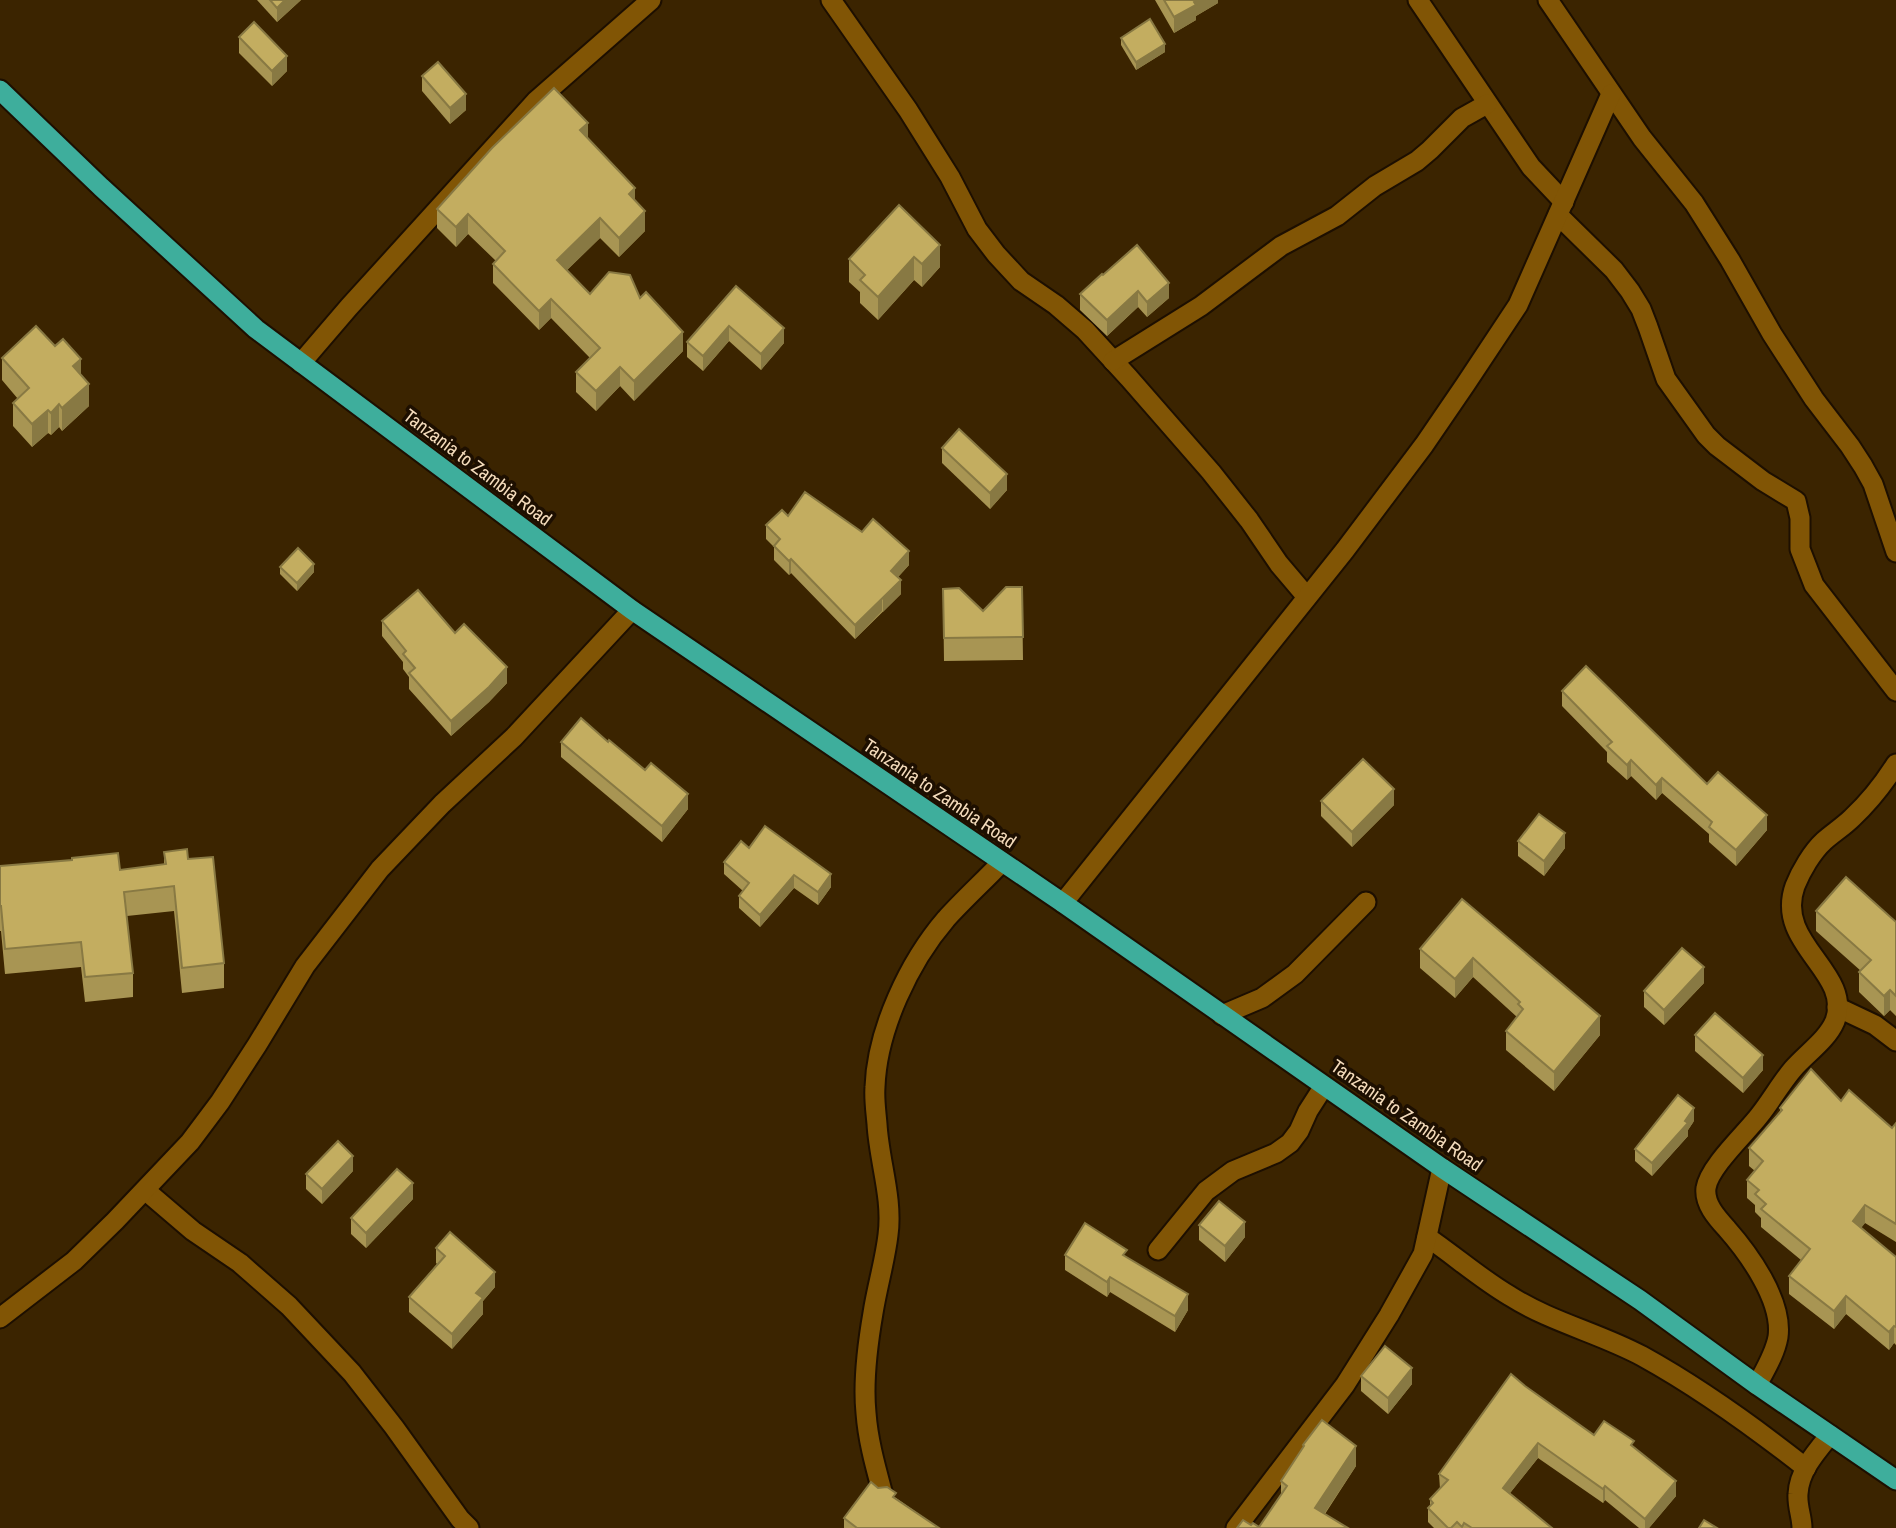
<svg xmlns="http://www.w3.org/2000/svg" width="1896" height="1528" font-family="'Archivo Narrow',sans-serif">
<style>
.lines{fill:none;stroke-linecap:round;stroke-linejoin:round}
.minor-casing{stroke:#1d0f00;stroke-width:23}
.trunk-casing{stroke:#1d0f00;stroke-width:23}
.minor{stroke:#815505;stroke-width:19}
.trunk{stroke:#3eae9c;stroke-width:19}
.wall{fill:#a89553}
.shaded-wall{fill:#887943}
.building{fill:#c3ad60;stroke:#887943;stroke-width:2}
.labels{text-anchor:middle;stroke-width:7;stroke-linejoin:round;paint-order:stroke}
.street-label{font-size:19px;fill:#f4dbbb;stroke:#1d0f00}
</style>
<rect width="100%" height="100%" fill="#3b2400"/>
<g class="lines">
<g class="minor-casing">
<g id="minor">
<polyline points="831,0 908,110 950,177 977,229 996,254 1021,281 1056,305 1085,330 1129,378 1211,472 1249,520 1279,564 1307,597"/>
<polyline points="1418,0 1531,167 1564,202"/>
<polyline points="1548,0 1642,138 1694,203 1730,260 1772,334 1814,399 1850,446 1863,466 1873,484 1896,552"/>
<polyline points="1558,215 1614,270 1630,291 1641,309 1648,327 1666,379 1706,435 1717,446 1763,481 1796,501 1800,518 1800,549 1814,585 1896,691"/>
<polyline points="1113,361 1201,306 1281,246 1337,216 1375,186 1417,161 1430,150 1462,118 1487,104"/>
<polyline points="301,363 349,307 536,101 651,0"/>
<polyline points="1063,903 1345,550 1424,445 1465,385 1518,305 1611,94"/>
<polyline points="1837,1007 1875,1025 1896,1041"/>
<polyline points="1222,1015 1262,998 1295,974 1366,902"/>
<polyline points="145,1190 193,1231 240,1263 289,1306 352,1373 394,1427 460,1519 469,1528"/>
<path d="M 1427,1237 C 1455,1256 1481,1279 1510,1296 C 1551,1322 1599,1333 1642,1356 C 1700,1388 1754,1427 1806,1468"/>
<polyline points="1158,1250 1206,1191 1233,1171 1276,1153 1290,1143 1299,1131 1308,1111 1324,1086"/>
<polyline points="0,1318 74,1261 115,1221 190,1142 220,1102 257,1045 305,966 380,869 442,804 514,737 632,610"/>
<path d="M 1757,1385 C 1765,1370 1775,1354 1778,1337 C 1783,1301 1749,1254 1727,1229 C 1717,1218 1704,1204 1706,1188 C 1709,1167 1746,1133 1759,1116 C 1771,1101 1781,1083 1793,1069 C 1807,1053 1827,1040 1835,1021 C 1853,972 1774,944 1795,886 C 1801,871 1812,852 1824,841 C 1833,833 1844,826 1852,818 C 1869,802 1884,783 1896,764"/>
<path d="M 882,1491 C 875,1465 868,1440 866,1413 C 863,1384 868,1342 873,1313 C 877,1287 885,1261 888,1235 C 893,1198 879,1161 877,1124 C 876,1112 874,1099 875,1087 C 877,1030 909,962 946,919 C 964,899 984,881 1002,862"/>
<polyline points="1236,1528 1345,1385 1389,1315 1423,1254 1442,1168"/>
<path d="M 1802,1528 C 1802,1517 1797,1506 1798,1494 C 1799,1471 1816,1452 1830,1435"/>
</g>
</g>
<g class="trunk-casing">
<polyline id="trunk" points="0,90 101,187 256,329 632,610 1063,903 1442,1168 1640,1300 1757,1385 1896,1480"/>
</g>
<use href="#minor" class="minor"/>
<use href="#trunk" class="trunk"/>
</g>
<g class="wall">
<polygon points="257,0 301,0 277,22"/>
<polygon points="1155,0 1218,0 1218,3 1196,16 1196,20 1174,33"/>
<polygon points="239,37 287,71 272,86 239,53"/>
<polygon points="1121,38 1165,52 1136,70 1121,45"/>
<polygon points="422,76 466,110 450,124 422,91"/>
<polygon points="588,138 635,201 645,231 619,257 600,238 567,270 590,294 640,298 683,351 634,401 620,386 596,411 576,392 576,372 590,358 551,318 539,330 493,283 493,264 496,261 468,234 456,247 437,228 437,209"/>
<polygon points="899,205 940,267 922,287 914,280 878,320 860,303 860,292 849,282 849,259"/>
<polygon points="1102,274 1169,298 1147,317 1138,307 1107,336 1080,310 1080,294"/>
<polygon points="736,286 784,343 761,370 729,341 703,371 687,357 687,342"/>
<polygon points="2,358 81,375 89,406 62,431 59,427 51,435 48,433 32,447 13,426 13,403 18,399 2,380"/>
<polygon points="942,448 1007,490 990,509 942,463"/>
<polygon points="788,516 909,565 898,577 901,594 855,639 791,573 789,575 774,560 774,547 766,539 766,525"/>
<polygon points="280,567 314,572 297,591 280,574"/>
<polygon points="1022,587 1023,660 944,661 943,589 983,611"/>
<polygon points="382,621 455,633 507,683 489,702 451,736 409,689 409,677 403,669 403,662 382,636"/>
<polygon points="1562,691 1707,784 1767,830 1736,866 1709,842 1709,834 1662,793 1656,800 1631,776 1627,780 1607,762 1607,752 1562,706"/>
<polygon points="561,742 608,742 645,770 688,809 662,842 561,757"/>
<polygon points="1321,801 1394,805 1352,847 1321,816"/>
<polygon points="1518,841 1565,848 1544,876 1518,856"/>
<polygon points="749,848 831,887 818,905 794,888 760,927 739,908 739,896 743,891 724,874 724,862"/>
<polygon points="164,852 188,859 224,963 224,988 182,993 174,911 127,916 133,973 133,997 85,1002 81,967 5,974 1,931 0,931 0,866 120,870 164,865"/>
<polygon points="1462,899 1600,1035 1554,1091 1506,1050 1506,1031 1517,1017 1473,977 1455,998 1420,968 1420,949"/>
<polygon points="1816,911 1896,922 1896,1016 1890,1010 1884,1016 1859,992 1859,972 1861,971 1816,931"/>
<polygon points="1704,983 1664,1025 1644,1007 1644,991"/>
<polygon points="1695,1035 1763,1070 1743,1093 1695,1051"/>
<polygon points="1841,1101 1892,1128 1896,1123 1896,1242 1865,1223 1861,1227 1896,1257 1896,1345 1894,1343 1889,1350 1846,1314 1834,1329 1789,1294 1789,1276 1801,1260 1761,1227 1761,1218 1755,1212 1755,1205 1747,1198 1747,1180 1755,1171 1749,1166 1749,1148 1780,1111 1780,1108"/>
<polygon points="1694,1121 1688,1130 1688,1136 1652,1176 1635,1161 1635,1149"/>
<polygon points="353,1171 322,1204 306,1189 306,1174"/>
<polygon points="413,1199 366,1248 351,1234 351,1218"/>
<polygon points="1199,1225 1245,1237 1225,1262 1199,1240"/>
<polygon points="436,1248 495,1287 483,1301 483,1314 452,1349 409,1312 409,1297 437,1264 436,1263"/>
<polygon points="1065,1255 1127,1257 1188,1310 1175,1332 1110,1292 1107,1297 1065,1270"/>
<polygon points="1361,1376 1412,1384 1388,1414 1361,1391"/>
<polygon points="1525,1386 1594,1435 1634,1447 1676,1496 1649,1528 1639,1528 1605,1500 1603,1503 1538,1458 1510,1493 1552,1528 1434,1528 1428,1522 1428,1508 1430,1506 1430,1499 1440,1489 1439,1474"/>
<polygon points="1303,1445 1356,1466 1325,1514 1348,1528 1237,1528 1251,1525 1259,1527 1281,1495 1281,1481 1303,1448"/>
<polygon points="878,1488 896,1498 939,1528 844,1528 844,1518"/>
</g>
<g class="shaded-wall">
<polygon points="285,0 301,0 277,22 277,8"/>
<polygon points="1197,0 1218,0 1218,3 1196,16 1196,20 1174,33 1174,17"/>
<polygon points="1165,44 1165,52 1136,70 1136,62"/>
<polygon points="287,56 287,71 272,86 272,71"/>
<polygon points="466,94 466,110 450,124 450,108"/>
<polygon points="588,123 588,143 580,130"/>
<polygon points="635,188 635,208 629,194"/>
<polygon points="645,211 645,231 619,257 619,238"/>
<polygon points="468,214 468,234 456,247 456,227"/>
<polygon points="600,218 600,238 557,280 557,260"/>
<polygon points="940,245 940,267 922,287 922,264"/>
<polygon points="914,257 914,280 878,320 878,297"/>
<polygon points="1169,283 1169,298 1147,317 1147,302"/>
<polygon points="1138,291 1138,307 1107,336 1107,320"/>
<polygon points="551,299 551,318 539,330 539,311"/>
<polygon points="729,326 729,341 703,371 703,356"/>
<polygon points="784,328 784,343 761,370 761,354"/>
<polygon points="683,332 683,351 634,401 634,381"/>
<polygon points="81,359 81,382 73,366"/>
<polygon points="620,367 620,386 596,411 596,391"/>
<polygon points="89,384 89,406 62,431 62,408"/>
<polygon points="59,404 59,427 51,435 51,413"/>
<polygon points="48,410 48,433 32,447 32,424"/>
<polygon points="1007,474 1007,490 990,509 990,493"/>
<polygon points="909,551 909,565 891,585 891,571"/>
<polygon points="791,559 791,573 789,575 789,561"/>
<polygon points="314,564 314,572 297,591 297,583"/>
<polygon points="901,580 901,594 883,612 883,598"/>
<polygon points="882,597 882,611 855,639 855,625"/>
<polygon points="507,667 507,683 489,702 451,736 451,721"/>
<polygon points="1631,760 1631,776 1627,780 1627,765"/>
<polygon points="1662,778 1662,793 1656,800 1656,785"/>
<polygon points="1394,789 1394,805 1352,847 1352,832"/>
<polygon points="688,794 688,809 662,842 662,826"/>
<polygon points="1767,815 1767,830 1736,866 1736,850"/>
<polygon points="1565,833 1565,848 1544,876 1544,861"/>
<polygon points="831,874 831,887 818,905 818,892"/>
<polygon points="794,875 794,888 760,927 760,915"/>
<polygon points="1473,958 1473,977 1455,998 1455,979"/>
<polygon points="1704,967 1704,983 1664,1025 1664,1010"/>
<polygon points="1890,990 1890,1010 1884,1016 1884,996"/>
<polygon points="1600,1016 1600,1035 1554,1091 1554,1072"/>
<polygon points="1763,1055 1763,1070 1743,1093 1743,1078"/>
<polygon points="1694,1108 1694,1121 1688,1130 1688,1136 1652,1176 1652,1163"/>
<polygon points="353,1156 353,1171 322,1204 322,1189"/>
<polygon points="413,1183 413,1199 366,1248 366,1233"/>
<polygon points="1865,1205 1865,1223 1853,1239 1853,1221"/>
<polygon points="1245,1222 1245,1237 1225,1262 1225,1246"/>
<polygon points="495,1272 495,1287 483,1301 483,1314 452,1349 452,1334 476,1293"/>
<polygon points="1110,1277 1110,1292 1107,1297 1107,1282"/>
<polygon points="1188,1294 1188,1310 1175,1332 1175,1316"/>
<polygon points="1846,1296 1846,1314 1834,1329 1834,1311"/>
<polygon points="1894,1326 1894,1343 1889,1350 1889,1332"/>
<polygon points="1412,1368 1412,1384 1388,1414 1388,1398"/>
<polygon points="1538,1443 1538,1458 1503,1502 1503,1488"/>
<polygon points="1356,1446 1356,1466 1315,1528 1315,1508"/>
<polygon points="1676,1481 1676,1496 1649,1528 1645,1528 1645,1519"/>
<polygon points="1605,1486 1605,1500 1603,1503 1603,1489"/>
</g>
<g class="building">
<polygon points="270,0 285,0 277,8"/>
<polygon points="1164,0 1197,0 1194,2 1196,5 1174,17"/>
<polygon points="1150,19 1165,44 1136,62 1121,38"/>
<polygon points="254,22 287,56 272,71 239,37"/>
<polygon points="438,62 466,94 450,108 422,76"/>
<polygon points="554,88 588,123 580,130 635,188 629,194 645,211 619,238 600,218 557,260 590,294 609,272 630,275 640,298 646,292 683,332 634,381 620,367 596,391 576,372 600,348 551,299 539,311 493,264 505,251 468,214 456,227 437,209 492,148"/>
<polygon points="899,205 940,245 922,264 914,257 878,297 860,280 865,275 849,259"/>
<polygon points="1137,245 1169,283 1147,302 1138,291 1107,320 1080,294 1102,274 1103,275"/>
<polygon points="736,286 784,328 761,354 729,326 703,356 687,342"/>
<polygon points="36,326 55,346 63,339 81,359 73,366 89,384 62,408 59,404 51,413 48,410 32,424 13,403 29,388 2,358"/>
<polygon points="959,429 1007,474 990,493 942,448"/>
<polygon points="805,492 862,532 873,519 909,551 891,571 901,580 855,625 791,559 789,561 774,546 780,539 766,525 782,510 788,516"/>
<polygon points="298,548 314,564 297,583 280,567"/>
<polygon points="1006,587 1022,587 1023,637 944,638 943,589 959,588 983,611"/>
<polygon points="418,590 455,633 464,624 507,667 489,687 451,721 409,673 415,668 403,654 406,651 382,621"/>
<polygon points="1586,666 1707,784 1718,772 1767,815 1736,850 1709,827 1712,822 1662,778 1656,785 1631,760 1627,765 1607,746 1612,742 1562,691"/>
<polygon points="581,718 608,742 609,740 645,770 651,763 688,794 662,826 561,742"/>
<polygon points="1363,759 1394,789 1352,832 1321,801"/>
<polygon points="1539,814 1565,833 1544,861 1518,841"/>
<polygon points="765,826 831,874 818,892 794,875 760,915 739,896 749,883 724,862 741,841 749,848"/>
<polygon points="187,849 188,859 213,857 224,963 182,968 174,886 124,892 133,973 85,977 81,942 5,949 1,906 0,906 0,866 72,860 72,858 118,853 120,870 166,864 164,852"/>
<polygon points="1846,877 1896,922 1896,996 1890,990 1884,996 1859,972 1871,960 1816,911"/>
<polygon points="1462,899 1600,1016 1554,1072 1506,1031 1523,1009 1518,1004 1520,1002 1473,958 1455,979 1420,949"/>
<polygon points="1682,948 1704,967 1664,1010 1644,991"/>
<polygon points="1715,1013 1763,1055 1743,1078 1695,1035"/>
<polygon points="1811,1069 1841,1101 1849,1090 1892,1128 1896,1123 1896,1224 1865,1205 1853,1221 1896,1257 1896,1327 1894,1326 1889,1332 1846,1296 1834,1311 1789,1276 1810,1249 1761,1209 1766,1204 1755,1194 1759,1190 1747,1180 1763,1161 1749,1148 1782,1110 1780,1108"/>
<polygon points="1678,1095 1694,1108 1685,1121 1688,1123 1652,1163 1635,1149"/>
<polygon points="338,1141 353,1156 322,1189 306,1174"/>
<polygon points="397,1169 413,1183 366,1233 351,1218"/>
<polygon points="1219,1201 1245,1222 1225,1246 1199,1225"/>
<polygon points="1085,1223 1127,1250 1123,1255 1188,1294 1175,1316 1110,1277 1107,1282 1065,1255"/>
<polygon points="450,1232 495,1272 476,1293 483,1298 452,1334 409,1297 445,1256 436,1248"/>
<polygon points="1385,1346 1412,1368 1388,1398 1361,1376"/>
<polygon points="1511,1374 1525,1386 1594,1435 1604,1421 1634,1441 1631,1445 1676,1481 1645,1519 1605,1486 1603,1489 1538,1443 1503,1488 1552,1528 1472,1528 1464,1523 1462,1527 1457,1522 1451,1528 1448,1528 1428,1508 1433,1503 1430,1499 1448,1480 1439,1474"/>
<polygon points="1322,1420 1356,1446 1315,1508 1348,1528 1237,1528 1243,1520 1251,1525 1253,1523 1259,1527 1287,1486 1281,1481 1304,1446 1303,1445"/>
<polygon points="871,1482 878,1488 887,1487 896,1493 893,1497 939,1528 857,1528 844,1518"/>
<polygon points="1704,1520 1717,1528 1699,1528"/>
</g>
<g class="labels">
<g class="street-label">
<text transform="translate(478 467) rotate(37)" y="7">Tanzania to Zambia Road</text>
<text transform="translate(940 793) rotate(34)" y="7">Tanzania to Zambia Road</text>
<text transform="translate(1407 1115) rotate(35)" y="7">Tanzania to Zambia Road</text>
</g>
</g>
</svg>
